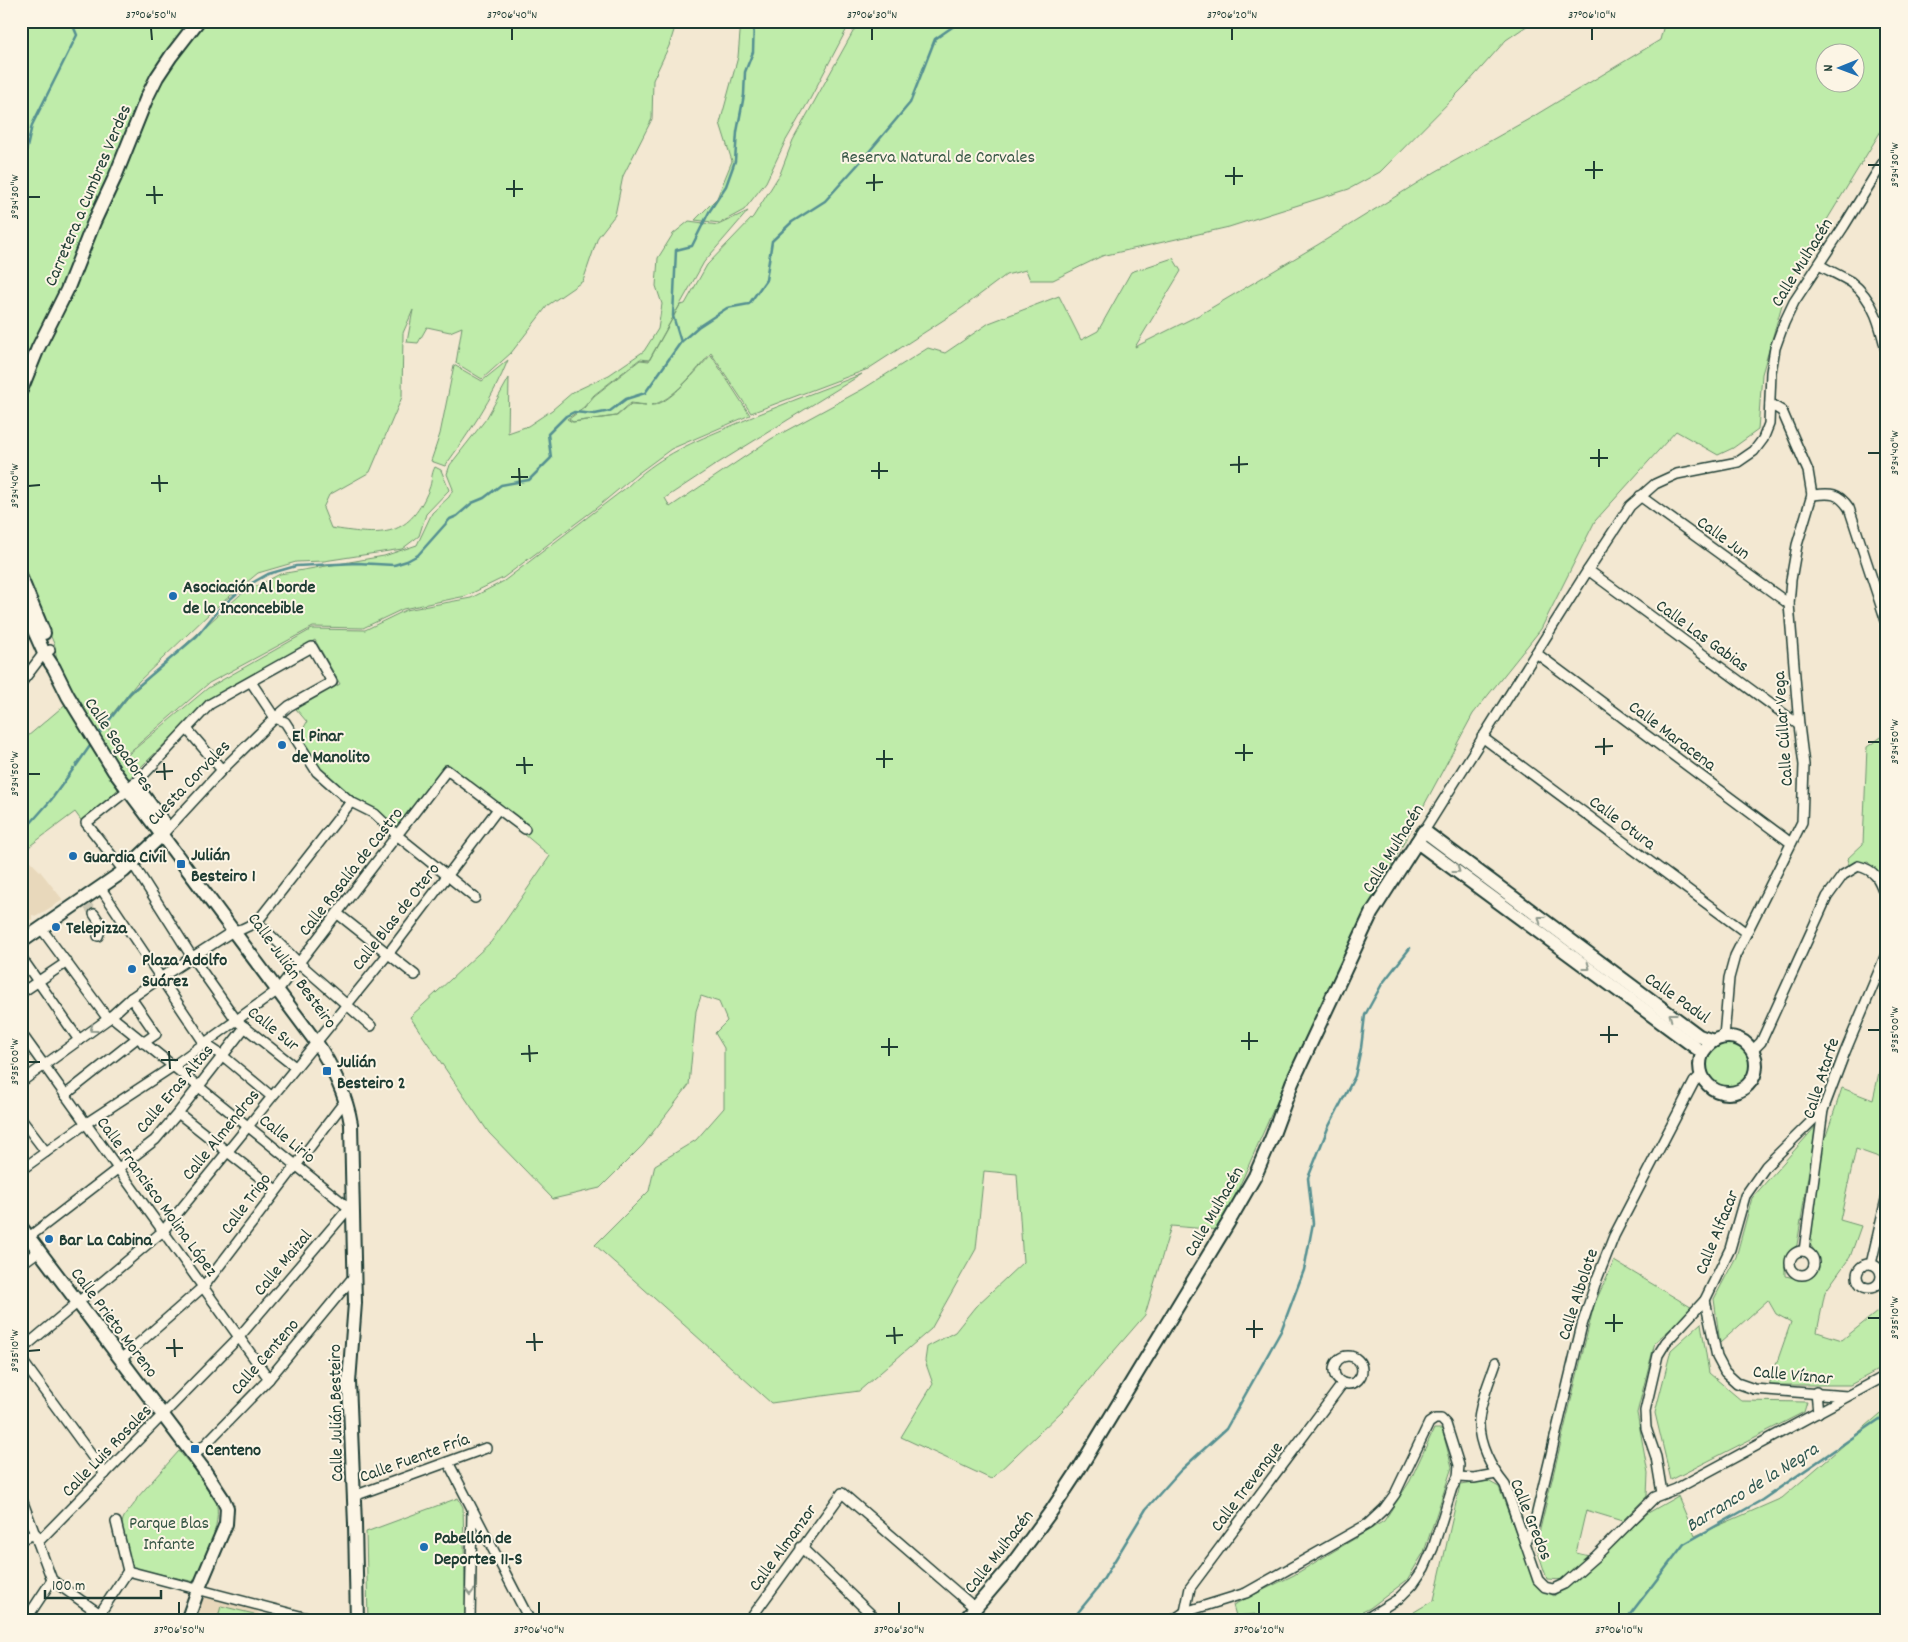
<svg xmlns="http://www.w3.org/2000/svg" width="1908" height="1642" font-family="Dekko,sans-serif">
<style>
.built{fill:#e8d8bb}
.green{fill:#bfecaa;stroke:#6f946f;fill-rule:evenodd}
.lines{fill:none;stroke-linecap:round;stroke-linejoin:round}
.stream{stroke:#549091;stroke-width:2.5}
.street-tunnel{stroke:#c9c6b2;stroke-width:9;stroke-dasharray:9 4.5;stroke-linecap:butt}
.street-casing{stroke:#1f3d34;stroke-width:12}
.secondary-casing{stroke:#1f3d34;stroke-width:16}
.street{stroke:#fcf5e5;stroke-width:9}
.secondary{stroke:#fcf5e5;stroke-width:12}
.oneway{stroke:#8e998c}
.ticks{fill:none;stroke:#1f3d34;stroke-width:2}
.poi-dot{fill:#1f6fb2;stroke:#fcf5e5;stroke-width:2}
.labels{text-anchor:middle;stroke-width:4;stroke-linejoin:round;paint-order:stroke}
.park-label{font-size:18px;fill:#375746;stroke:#fcf5e5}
.street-label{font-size:18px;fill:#1f3d34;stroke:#fcf5e5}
.poi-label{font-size:18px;font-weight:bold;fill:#1f3d34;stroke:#fcf5e5;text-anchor:start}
.water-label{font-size:19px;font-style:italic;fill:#315953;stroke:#fcf5e5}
.neatline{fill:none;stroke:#1f3d34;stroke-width:2}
.ticks-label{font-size:12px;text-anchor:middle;fill:#1f3d34}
</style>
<rect width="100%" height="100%" fill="#f3e8d2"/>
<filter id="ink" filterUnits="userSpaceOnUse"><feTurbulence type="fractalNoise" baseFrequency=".02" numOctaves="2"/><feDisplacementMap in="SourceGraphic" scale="10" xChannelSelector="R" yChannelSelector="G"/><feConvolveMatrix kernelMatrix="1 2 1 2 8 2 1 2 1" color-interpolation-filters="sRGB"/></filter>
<g filter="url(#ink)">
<g class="built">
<polygon points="25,856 40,871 63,900 43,912 37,916 32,915 32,922 21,907 21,860"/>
<polygon points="202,1595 256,1610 264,1621 192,1621"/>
</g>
<g class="green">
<path d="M 21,21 L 677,21 L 669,46 L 653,80 L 652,119 L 623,176 L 615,215 L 598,237 L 583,281 L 548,305 L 511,353 L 482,379 L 456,363 L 462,327 L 450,332 L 427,327 L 418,343 L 407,342 L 413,310 L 403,333 L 402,397 L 370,472 L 329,495 L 323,508 L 331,528 C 378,535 408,541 429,489 C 432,482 431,474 435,467 L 441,470 L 449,490 L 426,514 L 419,536 L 402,549 L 324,561 L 296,562 L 258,573 L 212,611 L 137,683 L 105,723 L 125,757 L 208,688 L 312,629 L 365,630 L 406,610 L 471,598 L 504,581 L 627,487 C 657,458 686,445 724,429 C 769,409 816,392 862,374 L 715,465 L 665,498 L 670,507 L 771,439 L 863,389 L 928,348 L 945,353 L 989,323 L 1059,296 L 1081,340 L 1098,331 L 1131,272 L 1173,258 L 1181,271 L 1135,347 L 1201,314 L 1319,244 L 1435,172 L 1529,119 L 1660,40 L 1665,21 L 1887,21 L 1887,121 L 1788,284 L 1762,374 L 1758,430 L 1733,448 L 1718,455 L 1676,431 L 1595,521 L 1541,629 L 1473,714 L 1385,878 L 1274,1108 L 1220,1230 L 1171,1226 L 1145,1315 L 1063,1410 L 991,1479 L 901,1437 L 933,1384 L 925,1361 L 927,1347 L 955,1332 L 975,1307 L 1023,1262 L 1017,1174 L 984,1171 L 976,1249 L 931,1329 L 859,1391 L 771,1403 L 595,1245 L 649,1191 L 655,1165 L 696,1140 L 724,1108 L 724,1048 L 715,1033 L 727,1021 L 719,1002 L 701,996 L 696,1011 L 689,1085 L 643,1145 L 600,1188 L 553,1199 L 489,1133 L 410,1017 L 491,942 L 550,856 L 446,768 L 396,827 L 375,810 L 348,795 L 318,769 L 298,738 L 307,722 L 296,709 L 340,684 L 315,640 L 209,701 L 83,823 L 75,812 L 31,845 L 21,857 L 21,742 L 74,697 L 57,664 L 55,646 L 21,566 ZM 1826,52 L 1856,52 L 1856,82 L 1826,82 Z"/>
<polygon points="741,21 851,21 810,99 785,142 766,182 744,210 720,223 695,220 717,198 732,161 720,123 738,57"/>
<path d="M 859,21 L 1534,21 L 1506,40 L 1467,84 L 1380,172 L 1349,189 L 1229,227 L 1102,256 L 1053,280 L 1030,280 L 1026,270 L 1006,275 L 962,308 L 868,369 L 751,413 L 711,353 C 697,369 672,402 651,405 C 668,407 699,367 711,355 L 750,415 L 671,449 L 637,474 L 595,509 L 503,578 L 466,596 L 403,609 L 363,628 L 313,627 L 209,683 L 126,755 L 107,723 L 131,694 L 240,595 L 280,574 L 384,556 L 417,545 L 432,513 L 449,497 L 453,489 L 447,474 L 450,465 L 486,419 L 509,378 L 508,433 L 528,426 L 552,410 L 573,392 L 609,375 L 644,351 L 658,329 L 662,304 L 656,286 L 658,258 L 673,234 L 689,221 L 718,225 L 748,211 L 704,262 L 649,360 L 640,359 L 594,395 L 584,407 L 567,419 L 572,422 L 617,416 L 631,404 L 646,405 L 631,403 L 616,416 L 573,422 L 569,419 L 584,408 L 594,396 L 640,360 L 649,361 L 680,305 L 685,304 L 707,265 L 753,217 L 780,174 L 793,140 Z"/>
<path d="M 508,360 C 493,398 469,433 445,466 L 431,461 L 440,434 L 454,365 L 482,381 Z"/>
<polygon points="1887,733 1887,886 1868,862 1849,866 1847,859 1863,844 1867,747"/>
<polygon points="1887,1036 1887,1160 1856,1149 1840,1220 1861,1226 1850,1257 1825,1292 1817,1332 1842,1340 1887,1304 1887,1365 1850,1385 1769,1385 1791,1322 1776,1314 1768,1300 1720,1343 1714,1299 1736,1257 1752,1198 1816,1126 1797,1245 1785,1260 1785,1276 1800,1279 1816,1272 1818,1257 1810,1244 1823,1145 1842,1088 1873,1100"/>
<circle cx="1728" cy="1065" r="22"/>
<polygon points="1614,1261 1694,1309 1655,1342 1637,1413 1648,1473 1647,1496 1622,1521 1586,1510 1576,1553 1589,1556 1562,1580 1547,1579 1536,1546 1594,1305"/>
<polygon points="1701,1323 1709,1373 1742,1401 1807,1402 1804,1412 1671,1480 1655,1413 1671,1350"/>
<polygon points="1887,1408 1887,1621 1409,1621 1414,1612 1434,1600 1460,1485 1488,1481 1499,1487 1535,1584 1554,1596 1648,1513 1678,1496 1695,1536 1782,1498"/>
<polygon points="1434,1429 1442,1429 1452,1467 1424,1552 1407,1580 1370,1608 1345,1621 1261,1621 1255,1614 1236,1616 1233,1605 1294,1575 1384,1521 1410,1481"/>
<path d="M 179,1451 C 190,1465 204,1479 213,1494 C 227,1518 204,1558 195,1582 L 133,1568 C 129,1554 117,1531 124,1517 C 128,1510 134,1507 137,1498 Z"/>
<polygon points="458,1498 463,1507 466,1621 368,1621 366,1532"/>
<polygon points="221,1606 254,1614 258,1621 217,1621"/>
</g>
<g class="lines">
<g class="stream">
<polyline points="21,175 32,125 77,35 71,21"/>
<polyline points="681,342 673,316 676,250 692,246 709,212 726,186 735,161 737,132 744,95 745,72 753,52 754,21"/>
<polyline points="98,735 130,693 197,636 219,609 243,588 268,574 296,566 357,563 394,565 407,561 418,555 450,519 457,516 472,503 484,498 501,485 529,480 551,458 548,434 566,416 574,412 595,414 610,411 626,399 645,393 681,342 698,327 727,308 749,304 766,280 772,241 792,222 825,201 862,160 910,103 935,39 961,21"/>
<polyline points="76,766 92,743"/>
<polyline points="21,834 51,800 74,768"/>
<polyline points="1071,1621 1098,1588 1146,1509 1180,1471 1226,1429 1281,1331 1304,1270 1313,1223 1308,1178 1328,1128 1355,1076 1361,1048 1365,1015 1382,984 1410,948"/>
<polyline points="1625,1621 1684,1544 1762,1500 1887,1414"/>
</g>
<polyline class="street-tunnel" points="88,906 94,914"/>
<g class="street-casing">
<g id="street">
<path d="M 1819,265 C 1830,271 1841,276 1851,282 C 1875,300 1881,328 1887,355"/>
<polyline points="1770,404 1782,411 1808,471 1812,495"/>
<path d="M 1812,495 C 1831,493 1838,492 1849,508 L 1887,624"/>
<polyline points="1640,496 1789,604"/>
<polyline points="1588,570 1799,725"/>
<polyline points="1536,653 1791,843"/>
<polyline points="251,682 275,718 285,722 317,772 351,802 375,814 398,836 475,898"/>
<polyline points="21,683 44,653 50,650"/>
<polyline points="187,729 222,770"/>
<polyline points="1482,737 1745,932"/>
<polyline points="135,784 210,704 312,647 332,682 289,706 275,718 222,770 162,835"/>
<polyline points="1424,831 1588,570 1630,506 1655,484 1677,474 1738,462 1754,451 1763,439 1769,424 1771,372 1775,348 1784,323 1794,302 1844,226 1887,156"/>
<polyline points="133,864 192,957 237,1021 295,1067"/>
<polyline points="124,871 86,823 128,790"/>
<polyline points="100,887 205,1044 223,1056 271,1096"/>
<polyline points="94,914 102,926 98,936"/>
<polyline points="338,914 415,975"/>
<polyline points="257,922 299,963 371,1026"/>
<polyline points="41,928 108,1019"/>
<polyline points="21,957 79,1040"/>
<polyline points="21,993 67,962"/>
<polyline points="131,998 156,1034 143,1043"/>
<polyline points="111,1016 349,1208 353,1208"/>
<polyline points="21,1033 269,1379"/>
<polyline points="1724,1037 1729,978 1735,956 1802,822 1804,765 1799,725 1789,604 1791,580 1797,545 1812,495"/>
<path d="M 1752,1051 L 1761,1042 L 1827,897 L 1843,875 L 1858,866 C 1879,871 1880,883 1887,901"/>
<polyline points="21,1082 108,1019 131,998 160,978 233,931 242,929 257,922 351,802"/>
<polyline points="65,1095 137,1038"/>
<polyline points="178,1113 276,1190"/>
<polyline points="21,1119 46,1152"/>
<polyline points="21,1170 85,1124 172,1067 278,990 447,770 525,829"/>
<polyline points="29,1237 155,1140 178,1113 245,1027"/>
<polyline points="1804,1251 1823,1110 1845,1052 1887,952"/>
<circle cx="1802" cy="1263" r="12"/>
<polyline points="21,1264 39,1251"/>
<polyline points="1871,1264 1887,1195"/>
<circle cx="1869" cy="1276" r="12"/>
<polyline points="1705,1300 1717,1357 1725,1372 1737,1383 1754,1389 1847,1396"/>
<polyline points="21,1350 163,1231 388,954 498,809"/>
<circle cx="1348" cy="1370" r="14"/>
<polyline points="21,1359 105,1474"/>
<polyline points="121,1359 204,1286 345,1101"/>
<path d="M 1496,1362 C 1490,1380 1480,1402 1479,1421 C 1478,1444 1491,1468 1505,1485 L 1538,1580 L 1545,1587 L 1553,1589 L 1564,1584 L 1596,1556 L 1655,1497 L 1676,1489 L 1887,1375"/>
<polyline points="1816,1392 1818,1413"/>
<polyline points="194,1456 269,1379 355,1275"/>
<polyline points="448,1462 530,1621"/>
<polyline points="1458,1477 1474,1478 1496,1474"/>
<polyline points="1662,1493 1656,1457 1646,1428 1645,1411 1658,1355 1666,1342 1705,1300 1730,1249 1745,1196 1766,1166 1823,1110"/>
<polyline points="354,1496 486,1448"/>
<polyline points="21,1497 52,1580 100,1614 100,1619"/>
<polyline points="116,1522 128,1571"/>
<polyline points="21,1539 36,1534"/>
<polyline points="1525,1541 1534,1525 1582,1325 1597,1279 1614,1236 1694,1082 1702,1074"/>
<polyline points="38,1542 239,1337 349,1208"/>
<polyline points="801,1547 878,1621"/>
<polyline points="1185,1612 1190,1588 1343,1383"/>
<polyline points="25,1621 52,1580"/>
<polyline points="95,1621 128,1571 319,1621"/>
<polyline points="470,1621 472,1511"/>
<polyline points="749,1621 842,1493 975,1608"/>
<polyline points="1172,1621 1185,1612 1246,1593 1368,1524 1384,1509 1395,1494 1429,1423 1435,1419 1441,1419 1446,1424 1459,1465 1458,1477 1452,1488 1433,1548 1424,1568 1413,1584 1398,1599 1362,1621"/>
</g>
</g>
<g class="secondary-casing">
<g id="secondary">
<polyline points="21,390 38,348 67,290 94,222 115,177 147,97 157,77 171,56 198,21"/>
<polyline points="21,578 44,633"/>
<path d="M 21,601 L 44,653 L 54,668 L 68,696 L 114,771 L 316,1042 C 331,1064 347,1097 351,1124 L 355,1303 L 349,1382 L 355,1524 L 357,1621"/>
<polyline points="128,790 135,784 164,823"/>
<polyline points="1417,842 1703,1053"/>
<polyline points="21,942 124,871 162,835"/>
<circle cx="1728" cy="1065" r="28"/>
<polyline points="21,1227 202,1467 223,1499 227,1508 226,1524 198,1590 187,1621"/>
<polyline points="964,1621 1011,1566 1052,1510 1079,1469 1228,1223 1255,1176 1272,1137 1292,1083 1371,914 1424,831 1699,1036 1713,1041"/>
</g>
</g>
<use href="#street" class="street"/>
<use href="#secondary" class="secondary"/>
</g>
<defs><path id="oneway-chevron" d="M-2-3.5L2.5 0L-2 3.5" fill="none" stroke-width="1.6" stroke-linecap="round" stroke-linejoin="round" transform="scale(1.25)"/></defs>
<g class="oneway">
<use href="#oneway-chevron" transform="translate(1457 870) rotate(36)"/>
<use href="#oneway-chevron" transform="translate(1541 919) rotate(-143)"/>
<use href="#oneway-chevron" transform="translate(1587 967) rotate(37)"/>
<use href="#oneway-chevron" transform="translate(1672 1016) rotate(-143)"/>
<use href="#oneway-chevron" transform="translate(93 1029) rotate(144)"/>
<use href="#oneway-chevron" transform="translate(470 1592) rotate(90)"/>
</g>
</g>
<path class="ticks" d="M 151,28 L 152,40M 512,28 L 512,40M 872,28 L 872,40M 1232,28 L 1232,40M 1592,28 L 1592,40M 1594,161 L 1594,179M 1868,165 L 1880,165M 1234,167 L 1234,185M 1585,170 L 1603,170M 874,174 L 874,191M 1225,176 L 1243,176M 514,180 L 514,197M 866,183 L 883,182M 154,186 L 155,204M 506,189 L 523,189M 146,195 L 163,195M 28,197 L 40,197M 1599,449 L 1599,467M 1868,453 L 1880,453M 1239,456 L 1239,473M 1590,458 L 1608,458M 879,462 L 879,479M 1230,465 L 1248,464M 519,468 L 520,486M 871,471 L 888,471M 159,475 L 160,492M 511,477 L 528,477M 151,483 L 168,483M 28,486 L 40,485M 1604,738 L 1604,755M 1868,742 L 1880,742M 1244,744 L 1244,761M 1595,747 L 1613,746M 884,750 L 884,768M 1235,753 L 1253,753M 524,757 L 525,774M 876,759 L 893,759M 164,763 L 165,780M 516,765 L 533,765M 156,772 L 173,771M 28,774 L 40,774M 1609,1026 L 1609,1043M 1868,1030 L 1880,1030M 1249,1032 L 1249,1050M 1600,1035 L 1618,1035M 889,1038 L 889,1056M 1241,1041 L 1258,1041M 529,1045 L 530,1062M 881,1047 L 898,1047M 169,1051 L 170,1069M 521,1054 L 538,1053M 161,1060 L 178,1060M 28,1062 L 40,1062M 1614,1314 L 1614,1332M 1868,1318 L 1880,1318M 1254,1320 L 1254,1338M 1605,1323 L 1623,1323M 894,1327 L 895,1344M 1246,1329 L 1263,1329M 534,1333 L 535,1351M 886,1336 L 903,1335M 174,1339 L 175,1357M 526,1342 L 543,1342M 166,1348 L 183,1348M 28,1351 L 40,1350M 179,1602 L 179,1614M 539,1602 L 539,1614M 899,1602 L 899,1614M 1259,1602 L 1259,1614M 1619,1602 L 1619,1614"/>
<g class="poi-dot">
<circle cx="173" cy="596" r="5"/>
<circle cx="282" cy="745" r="5"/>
<circle cx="73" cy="856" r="5"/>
<rect x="176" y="859" width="10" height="10" rx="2.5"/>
<circle cx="56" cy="927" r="5"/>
<circle cx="132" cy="969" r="5"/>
<rect x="322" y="1066" width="10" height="10" rx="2.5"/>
<circle cx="49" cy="1239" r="5"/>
<rect x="190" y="1444" width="10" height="10" rx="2.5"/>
<circle cx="424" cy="1547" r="5"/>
</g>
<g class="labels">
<g class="park-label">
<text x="938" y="162">Reserva Natural de Corvales</text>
<text x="169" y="1528">Parque Blas<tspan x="169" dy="21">Infante</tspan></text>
</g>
<g class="street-label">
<text transform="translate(87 195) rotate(-67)" y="6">Carretera a Cumbres Verdes</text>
<text transform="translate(1801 262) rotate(-58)" y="6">Calle Mulhacén</text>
<text transform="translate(1724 537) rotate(36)" y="6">Calle Jun</text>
<text transform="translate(1703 635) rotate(36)" y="6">Calle Las Gabias</text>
<text transform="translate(1782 729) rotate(-94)" y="6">Calle Cúllar Vega</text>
<text transform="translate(1673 735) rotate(37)" y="6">Calle Maracena</text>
<text transform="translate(120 744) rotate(56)" y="6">Calle Segadores</text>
<text transform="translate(188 782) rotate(-46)" y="6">Cuesta Corvales</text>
<text transform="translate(1623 822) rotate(37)" y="6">Calle Otura</text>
<text transform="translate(1392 848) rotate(-58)" y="6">Calle Mulhacén</text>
<text transform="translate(350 871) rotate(-52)" y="6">Calle Rosalía de Castro</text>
<text transform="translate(395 916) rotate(-52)" y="6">Calle Blas de Otero</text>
<text transform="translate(293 970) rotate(54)" y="6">Calle Julián Besteiro</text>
<text transform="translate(1678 997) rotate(35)" y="6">Calle Padul</text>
<text transform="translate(274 1028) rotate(39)" y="6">Calle Sur</text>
<text transform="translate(1820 1078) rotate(-72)" y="6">Calle Atarfe</text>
<text transform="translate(174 1088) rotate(-50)" y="6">Calle Eras Altas</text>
<text transform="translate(220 1134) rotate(-51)" y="6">Calle Almendros</text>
<text transform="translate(288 1138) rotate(39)" y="6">Calle Lirio</text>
<text transform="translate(158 1196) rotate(54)" y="6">Calle Francisco Molina López</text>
<text transform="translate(245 1203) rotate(-53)" y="6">Calle Trigo</text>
<text transform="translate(1213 1211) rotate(-60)" y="6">Calle Mulhacén</text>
<text transform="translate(1716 1232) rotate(-68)" y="6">Calle Alfacar</text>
<text transform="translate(282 1262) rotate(-50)" y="6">Calle Maizal</text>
<text transform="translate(1577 1294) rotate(-72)" y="6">Calle Albolote</text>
<text transform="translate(115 1322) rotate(53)" y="6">Calle Prieto Moreno</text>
<text transform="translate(264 1356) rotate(-49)" y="6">Calle Centeno</text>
<text transform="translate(1793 1374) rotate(5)" y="6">Calle Víznar</text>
<text transform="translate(335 1413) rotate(-91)" y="6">Calle Julián Besteiro</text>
<text transform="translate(106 1450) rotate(-46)" y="6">Calle Luis Rosales</text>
<text transform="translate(414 1457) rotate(-20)" y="6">Calle Fuente Fría</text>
<text transform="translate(1246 1486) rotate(-53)" y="6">Calle Trevenque</text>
<text transform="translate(1532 1519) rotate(68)" y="6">Calle Gredos</text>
<text transform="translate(782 1547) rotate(-54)" y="6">Calle Almanzor</text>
<text transform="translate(998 1551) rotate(-52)" y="6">Calle Mulhacén</text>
</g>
<g class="poi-label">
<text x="183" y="592">Asociación Al borde<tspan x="183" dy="21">de lo Inconcebible</tspan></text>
<text x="292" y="741">El Pinar<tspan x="292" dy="21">de Manolito</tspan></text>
<text x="191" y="860">Julián<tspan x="191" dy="21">Besteiro 1</tspan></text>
<text x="83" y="862">Guardia Civil</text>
<text x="66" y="933">Telepizza</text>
<text x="142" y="965">Plaza Adolfo<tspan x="142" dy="21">Suárez</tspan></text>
<text x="337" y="1067">Julián<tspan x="337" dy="21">Besteiro 2</tspan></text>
<text x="59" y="1245">Bar La Cabina</text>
<text x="205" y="1455">Centeno</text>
<text x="434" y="1543">Pabellón de<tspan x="434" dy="21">Deportes 11-S</tspan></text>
</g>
<g class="water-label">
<text transform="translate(1751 1486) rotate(-32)" y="7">Barranco de la Negra</text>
</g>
</g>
<rect width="1908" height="1642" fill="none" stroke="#fcf5e5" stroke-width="55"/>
<g transform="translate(1840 68) rotate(269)"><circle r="24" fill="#fcf5e5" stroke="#a4ab9e"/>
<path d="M0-4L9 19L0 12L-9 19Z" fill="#1f6fb2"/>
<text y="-8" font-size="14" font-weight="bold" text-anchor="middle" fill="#1f3d34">N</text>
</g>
<path d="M45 1590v8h116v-8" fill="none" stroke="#1f3d34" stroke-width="2.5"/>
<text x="52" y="1590" font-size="15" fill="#1f3d34" stroke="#fcf5e5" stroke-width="4" paint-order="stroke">100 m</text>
<rect x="28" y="28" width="1852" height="1586" class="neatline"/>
<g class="ticks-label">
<text x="151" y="18">37°06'50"N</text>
<text x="512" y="18">37°06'40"N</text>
<text x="872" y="18">37°06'30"N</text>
<text x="1232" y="18">37°06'20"N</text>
<text x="1592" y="18">37°06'10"N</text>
<text transform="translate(1894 165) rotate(-90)" y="4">3°34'30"W</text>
<text transform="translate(14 197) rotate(-90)" y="4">3°34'30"W</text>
<text transform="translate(1894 453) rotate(-90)" y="4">3°34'40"W</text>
<text transform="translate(14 486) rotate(-90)" y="4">3°34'40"W</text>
<text transform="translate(1894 742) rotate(-90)" y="4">3°34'50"W</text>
<text transform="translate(14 774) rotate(-90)" y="4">3°34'50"W</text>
<text transform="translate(1894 1030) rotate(-90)" y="4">3°35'00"W</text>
<text transform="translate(14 1062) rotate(-90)" y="4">3°35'00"W</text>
<text transform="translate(1894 1318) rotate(-90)" y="4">3°35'10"W</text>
<text transform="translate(14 1351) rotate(-90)" y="4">3°35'10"W</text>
<text x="179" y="1633">37°06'50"N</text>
<text x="539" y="1633">37°06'40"N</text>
<text x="899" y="1633">37°06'30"N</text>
<text x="1259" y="1633">37°06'20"N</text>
<text x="1619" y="1633">37°06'10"N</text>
</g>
</svg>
